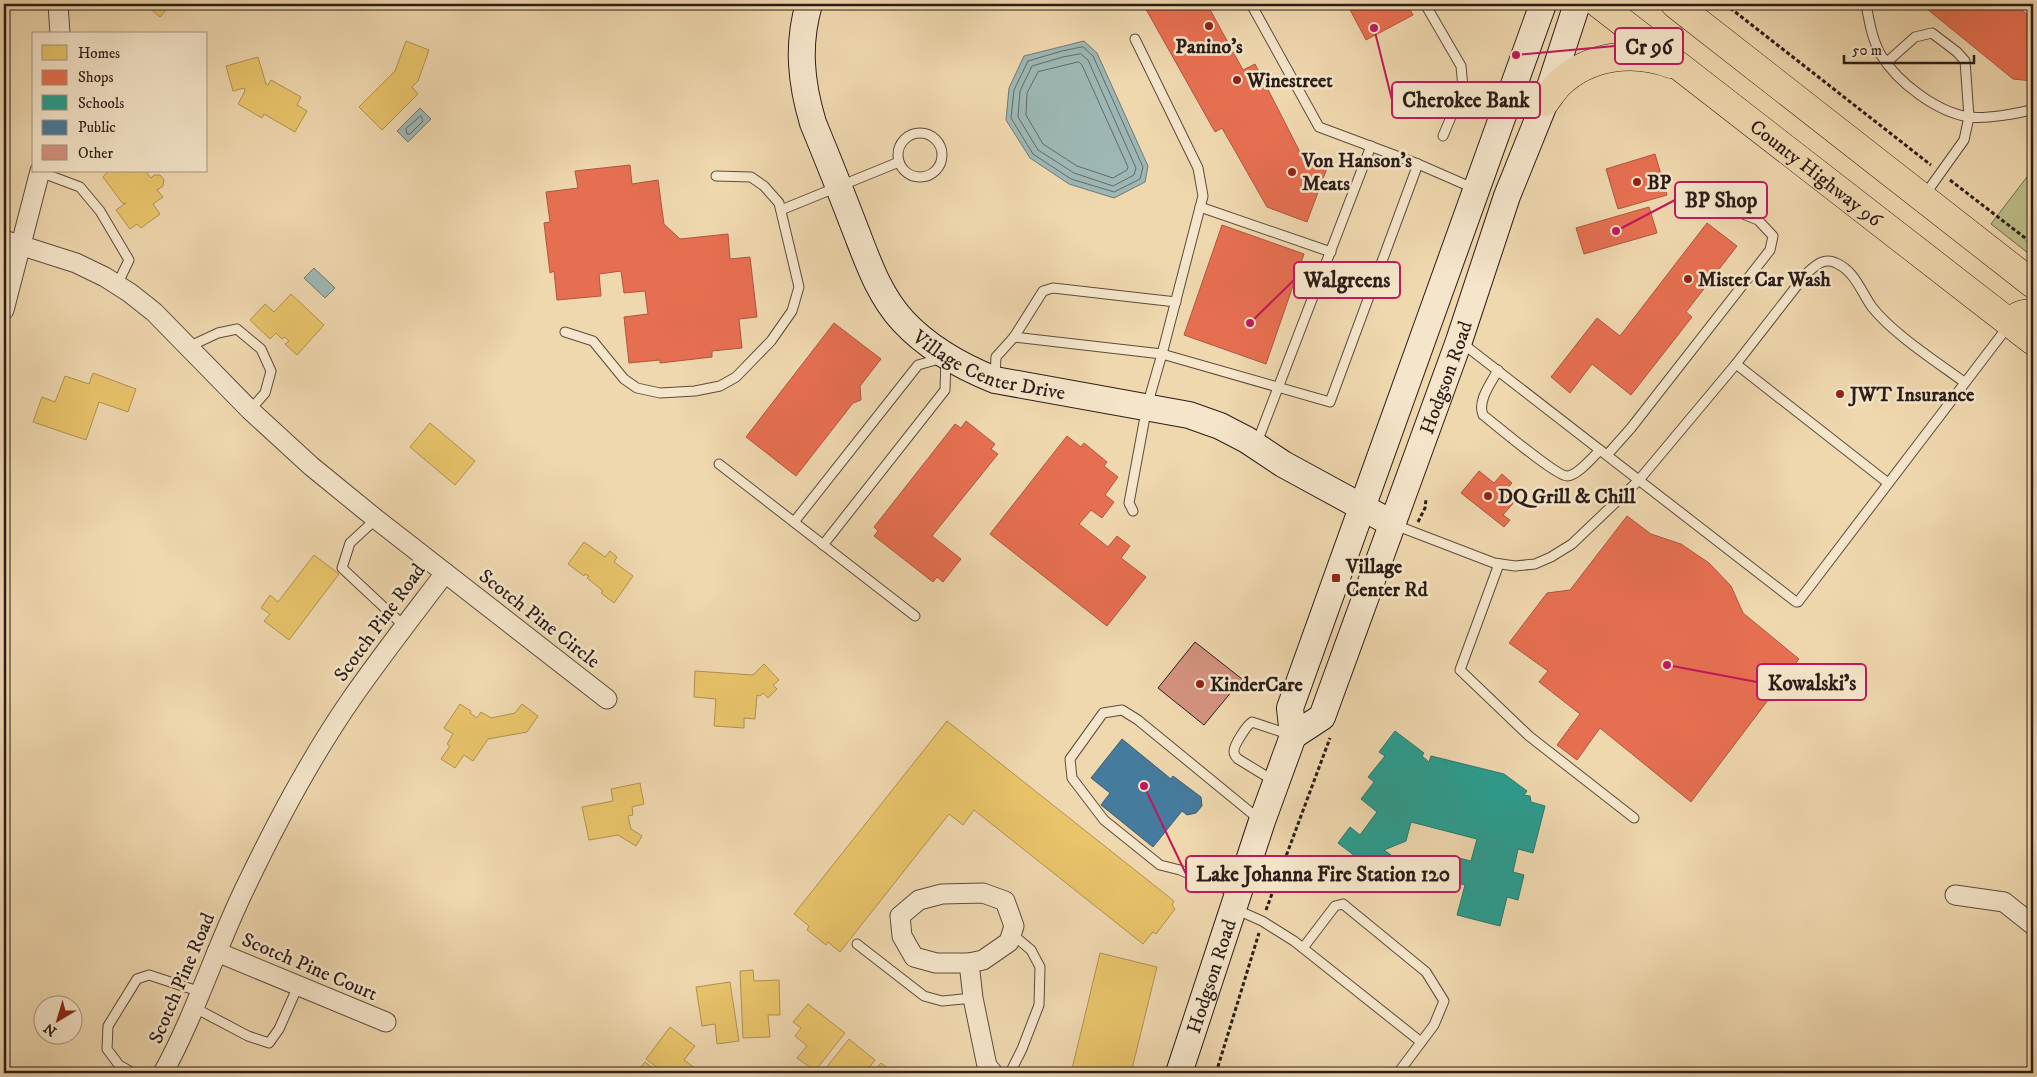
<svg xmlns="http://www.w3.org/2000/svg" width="2037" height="1077" font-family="'IM FELL DW Pica',serif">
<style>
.green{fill:#bdbd88;stroke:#746d50}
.water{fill:#9db7b4;stroke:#6f7975}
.homes{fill:#e9c46a;stroke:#b09251}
.shops{fill:#e76f51;stroke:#af5640}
.schools{fill:#2a9d8f;stroke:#2a776b}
.public{fill:#457b9d;stroke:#3d5f75}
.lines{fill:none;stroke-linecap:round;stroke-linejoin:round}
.shore{stroke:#646a66;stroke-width:1}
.building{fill:#d4927f;stroke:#2b1d17}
.lane-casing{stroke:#5c4c3d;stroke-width:11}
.street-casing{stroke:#5c4c3d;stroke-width:21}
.secondary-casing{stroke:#2b1d17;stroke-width:28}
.primary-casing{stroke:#2b1d17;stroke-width:29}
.path{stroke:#2b1d17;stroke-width:3;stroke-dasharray:4 2.5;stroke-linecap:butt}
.lane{stroke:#f5e5ca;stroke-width:9}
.street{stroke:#f5e5ca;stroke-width:19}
.secondary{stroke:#f5e5ca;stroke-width:26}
.primary{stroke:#efd7ae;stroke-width:28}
.poi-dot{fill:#8f2418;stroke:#f5e5ca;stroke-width:2}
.labels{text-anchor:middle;stroke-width:5;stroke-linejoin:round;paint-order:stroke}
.poi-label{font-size:20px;font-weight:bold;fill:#2b1d17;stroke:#f5e5ca;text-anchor:start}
.street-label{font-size:20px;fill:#2b1d17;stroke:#f5e5ca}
.leader{fill:none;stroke:#c2185b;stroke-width:2}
.callout-dot{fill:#c2185b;stroke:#f5e5ca;stroke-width:2}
.callout{fill:#f5e5ca;stroke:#c2185b;stroke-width:2}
.callout-label{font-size:21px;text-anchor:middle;font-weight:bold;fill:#2b1d17}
</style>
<rect width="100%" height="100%" fill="#efd7ae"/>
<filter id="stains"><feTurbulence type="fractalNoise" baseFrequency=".004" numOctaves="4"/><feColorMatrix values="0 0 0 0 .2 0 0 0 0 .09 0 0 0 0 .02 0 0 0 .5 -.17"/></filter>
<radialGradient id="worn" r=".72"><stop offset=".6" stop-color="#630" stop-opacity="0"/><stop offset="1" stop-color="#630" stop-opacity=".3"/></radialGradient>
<polygon class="green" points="2033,169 2033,257 1991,224"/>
<g class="water">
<polygon points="1084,41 1097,53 1148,166 1145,182 1114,198 1069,184 1030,158 1006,120 1009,88 1024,56"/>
<polygon points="420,108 431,119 408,142 397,131"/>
<polygon points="314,268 335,288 325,298 304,278"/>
</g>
<g class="homes">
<polygon points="150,4 171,4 160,17 148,7"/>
<polygon points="406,41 429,50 418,81 412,87 418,94 382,130 359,107 395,71"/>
<polygon points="258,57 266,84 268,85 271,80 301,97 297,105 307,111 295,132 264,114 262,118 238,104 245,91 244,88 233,91 226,66"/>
<polygon points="149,171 147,173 151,178 154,175 160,175 164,180 163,186 157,190 163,197 153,204 160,214 141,228 137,224 130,229 116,210 126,203 123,204 103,177 108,171"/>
<polygon points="291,294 324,325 297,355 285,344 289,341 285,337 282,339 276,333 270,339 250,320 265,304 274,312"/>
<polygon points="93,373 136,389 128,412 99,402 86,440 33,422 42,397 55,402 65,376 89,384"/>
<polygon points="430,423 475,461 455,485 410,447"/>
<polygon points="584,542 605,557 610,551 617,557 614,562 633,576 614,603 601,593 603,591 587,578 589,576 585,574 584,576 568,564"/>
<polygon points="314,555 339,574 289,640 264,621 270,614 261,608 270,595 278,602"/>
<polygon points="764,664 779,680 773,685 777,689 768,698 763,693 760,696 757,695 755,719 744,718 744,728 714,726 716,699 694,697 695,671 753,675"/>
<polygon points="460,704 471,711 470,713 477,718 481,712 491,718 515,713 522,704 538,716 527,732 488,739 473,761 464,755 455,768 441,759 450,746 447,744 453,734 444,728"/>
<polygon points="947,721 1174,901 1172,905 1175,909 1156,934 1153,932 1143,944 974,810 963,825 949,814 840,952 828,942 826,945 807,930 809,926 794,914"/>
<polygon points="640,783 644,804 632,807 633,815 628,816 631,829 642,836 636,846 618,835 589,840 582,807 613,801 611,789"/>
<polygon points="1100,953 1157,967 1131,1073 1071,1073"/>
<polygon points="753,970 754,981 779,980 780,1015 768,1015 770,1037 743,1038 740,971"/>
<polygon points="730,982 739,1041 717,1044 715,1024 702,1026 696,987"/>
<polygon points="808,1004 845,1033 815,1071 797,1058 807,1046 795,1036 801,1028 793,1022"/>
<polygon points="670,1027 695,1046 684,1060 699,1071 697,1073 664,1073 646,1059"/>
<polygon points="849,1039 875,1060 865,1073 822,1073"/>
<polygon points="645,1062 659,1073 636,1073"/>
<polygon points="881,1063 894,1073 872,1073"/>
</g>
<g class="shops">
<polygon points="1143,4 1207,4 1243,70 1255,64 1304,160 1327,168 1307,222 1267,207 1222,128 1215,132"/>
<polygon points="1347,4 1407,4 1413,15 1366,40"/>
<polygon points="1921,4 2014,4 2032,18 2033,16 2033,81 2013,79"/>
<polygon points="1655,154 1667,195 1618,209 1606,169"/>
<polygon points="630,165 632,184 658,180 664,224 680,239 728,234 730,259 750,257 757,317 739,319 742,348 712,351 712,357 660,363 660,360 629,363 624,317 648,314 645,291 624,293 621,271 599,274 601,296 557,300 554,271 550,273 544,223 550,222 546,192 578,188 575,171"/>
<polygon points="1649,207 1657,233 1584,254 1576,228"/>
<polygon points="1707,223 1737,246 1686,312 1692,317 1631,395 1592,364 1570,393 1551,377 1597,318 1620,336"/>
<polygon points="1222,225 1304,254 1266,364 1184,335"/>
<polygon points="834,323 881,359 860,386 861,400 853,403 796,476 746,437"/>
<polygon points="966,421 995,444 991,449 998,454 932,536 961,559 943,582 937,577 933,582 874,536 878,531 874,527 955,424 961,428"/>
<polygon points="1067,436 1081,447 1084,443 1107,462 1104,466 1118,477 1105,495 1114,502 1102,518 1091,510 1079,524 1108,547 1117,536 1130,546 1121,558 1146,577 1107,626 990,534"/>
<polygon points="1479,471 1494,483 1502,474 1512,483 1505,491 1516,500 1503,515 1510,520 1504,527 1461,493"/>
<polygon points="1627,516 1651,534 1681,544 1709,563 1731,586 1743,613 1799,659 1691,802 1600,728 1577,760 1557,745 1580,714 1539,682 1548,671 1509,643 1547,593 1570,590"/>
</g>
<polygon class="schools" points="1395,731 1424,753 1422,756 1429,762 1431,756 1504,774 1527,791 1524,795 1530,796 1531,802 1545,806 1533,853 1518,849 1513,872 1524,875 1518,900 1507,897 1500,926 1457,915 1465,885 1453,882 1459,858 1471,861 1477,839 1411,822 1406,841 1384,850 1391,855 1377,873 1338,843 1350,827 1360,835 1377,812 1361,799 1374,782 1368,777 1385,756 1379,752"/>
<polygon class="public" points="1122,739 1171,779 1173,776 1201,797 1202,806 1196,813 1187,815 1182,811 1153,847 1101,805 1110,793 1091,778"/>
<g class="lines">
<g class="shore">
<polygon points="1083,47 1093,56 1143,167 1140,179 1114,192 1071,179 1033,154 1011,118 1014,90 1028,61 1062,51"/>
<polygon points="1081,54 1088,60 1136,168 1134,175 1113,186 1074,173 1038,150 1018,117 1020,91 1032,66 1063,57"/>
<polygon points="1079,62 1082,65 1128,167 1127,170 1113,178 1077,166 1043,144 1026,115 1027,93 1038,72"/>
<polygon points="421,116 423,121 410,134 407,134 406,129"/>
</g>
</g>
<polygon class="building" points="1195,642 1242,679 1204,725 1158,688"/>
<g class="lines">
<g class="lane-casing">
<g id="lane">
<polyline points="1251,4 1319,127 1418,164 1473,188"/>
<polyline points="1425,4 1461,66 1463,88 1443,136"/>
<path d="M 1866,4 C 1869,20 1872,40 1881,55 C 1898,83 1937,112 1969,117 C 1986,119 2017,114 2033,109"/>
<polyline points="1887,62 1915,37 1932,33 1957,52 1965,61 1969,117 1964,140 1924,196"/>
<circle cx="920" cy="155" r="22"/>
<polyline points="40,172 80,187 100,211 129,260 117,285"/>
<polyline points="1200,207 1331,252"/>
<polyline points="781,210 899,162"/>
<polyline points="565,332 593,341 624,379 637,388 660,393 695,391 720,386 736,377 771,341 792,311 799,287 779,203 764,186 751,177 716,176"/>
<polyline points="1014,337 1043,291 1053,288 1176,302"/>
<polyline points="1462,343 1796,602 1798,602 2009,325"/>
<polyline points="188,347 218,333 237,329 261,349 271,371 265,393 250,410"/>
<polyline points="1736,364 1888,483"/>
<path d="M 1498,370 C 1491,383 1477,401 1483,415 C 1496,425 1556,476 1567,476 C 1577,476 1593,457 1600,450"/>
<polyline points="995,377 996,357 1014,337 1162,354 1330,402 1418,164"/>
<polyline points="1256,445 1371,146"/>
<polyline points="1607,455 1631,428 1770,250 1773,236 1758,220 1743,214"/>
<polyline points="719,464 915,616"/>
<polyline points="1133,511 1129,503 1147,406 1162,354 1203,196 1198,168 1135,39"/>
<polyline points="376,519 350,543 342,568 404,626"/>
<polyline points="794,522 918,365 946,357 945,390 823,545"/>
<path d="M 1395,525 L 1494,563 L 1515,566 L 1535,564 L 1551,557 L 1572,544 L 1639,480 L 1736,364 L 1806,274 C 1815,266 1823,257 1836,263 C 1855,271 1861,292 1872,307 C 1892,333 1937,362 1964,382"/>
<polyline points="1499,564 1460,670 1529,736 1634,818"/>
<path d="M 1274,781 L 1238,759 C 1236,757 1234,755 1234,752 C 1233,746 1247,725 1252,722 L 1288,734"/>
<polyline points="1235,893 1180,870 1160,865 1104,820 1072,778 1070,759 1103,713 1122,710 1138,720 1260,820"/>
<polyline points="1235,909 1262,921 1294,941 1421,1042"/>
<polyline points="857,944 924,996 942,1001 973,998"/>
<polyline points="1303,948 1335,906 1343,904 1426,972 1444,1001 1434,1025 1398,1073"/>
<polyline points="195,1008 248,1036 269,1043 279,1029 298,986"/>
<polyline points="133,1073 119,1065 107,1049 108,1026 137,979 149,975 201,992"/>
<polyline points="1010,1073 1022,1049 1039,1005 1040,967 1031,950 1012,934"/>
</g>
</g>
<g class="street-casing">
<g id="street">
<polyline points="58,4 60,34"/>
<polyline points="4,240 76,263 105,277 130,293 154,312 250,410 311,466 376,519 607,699"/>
<polyline points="4,310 40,171"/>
<polygon points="983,893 1005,901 1014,926 1009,942 983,960 969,963 936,963 914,957 902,936 900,916 919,900 942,894"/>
<polyline points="1955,895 2004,902 2033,925"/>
<polyline points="217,952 386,1022"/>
<polyline points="969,963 973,998 987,1066 993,1073"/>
<path d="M 163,1073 C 196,1013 216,947 246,886 C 277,821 311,757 352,698 C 382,655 414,614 445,573"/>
</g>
</g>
<g class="secondary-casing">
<g id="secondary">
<path id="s1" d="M 809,4 C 797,45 801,83 813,123 C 827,157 841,192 854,226 C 867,259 878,294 903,321 C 928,348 960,366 995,380 L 1189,415 L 1220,426 L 1247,440 L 1283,464 L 1393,524"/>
<path id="s2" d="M 1293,736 L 1322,717 L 1459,341 L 1507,196 L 1545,102 L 1577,4"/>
<path id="s3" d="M 1179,1073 L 1262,821 L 1293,736 L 1290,708 L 1543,4"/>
</g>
</g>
<g class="primary-casing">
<g id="primary">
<path id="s4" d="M 1599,4 L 2033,341"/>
<polyline points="1675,4 2033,284"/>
<path d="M 1545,102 C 1549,97 1554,89 1559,84 C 1589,55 1633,50 1671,64"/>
<path d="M 2010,323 C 2017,315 2023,312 2033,314"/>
</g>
</g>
<g class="path">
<polyline points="1725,4 1931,165"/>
<polyline points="1950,180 2033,244"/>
<polyline points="1418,522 1425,508 1426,500"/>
<polyline points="1266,910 1330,738"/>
<polyline points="1216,1073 1259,933"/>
</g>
<use href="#lane" class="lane"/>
<use href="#street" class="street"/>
<use href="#secondary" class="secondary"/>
<use href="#primary" class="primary"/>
</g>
<g class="poi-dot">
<circle cx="1209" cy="26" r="5"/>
<circle cx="1237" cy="80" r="5"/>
<circle cx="1292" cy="172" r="5"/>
<circle cx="1637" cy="182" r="5"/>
<circle cx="1688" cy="279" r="5"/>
<circle cx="1840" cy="394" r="5"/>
<circle cx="1488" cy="496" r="5"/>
<rect x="1331" y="573" width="10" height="10" rx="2.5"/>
<circle cx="1200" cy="684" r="5"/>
</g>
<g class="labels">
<g class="poi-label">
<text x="1209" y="53" text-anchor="middle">Panino's</text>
<text x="1247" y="87">Winestreet</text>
<text x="1302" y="167">Von Hanson's<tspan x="1302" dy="23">Meats</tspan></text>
<text x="1647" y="189">BP</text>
<text x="1698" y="286">Mister Car Wash</text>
<text x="1850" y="401">JWT Insurance</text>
<text x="1498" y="503">DQ Grill &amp; Chill</text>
<text x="1346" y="573">Village<tspan x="1346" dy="23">Center Rd</tspan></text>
<text x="1210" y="691">KinderCare</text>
</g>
<g class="street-label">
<text dy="7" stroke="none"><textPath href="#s4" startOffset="275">County Highway 96</textPath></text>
<text dy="7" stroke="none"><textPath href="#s1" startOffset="439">Village Center Drive</textPath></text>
<text dy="7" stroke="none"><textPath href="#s2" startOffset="396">Hodgson Road</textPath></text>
<text transform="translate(540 618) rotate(38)" y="7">Scotch Pine Circle</text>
<text transform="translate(379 622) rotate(-54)" y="7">Scotch Pine Road</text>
<text transform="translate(310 966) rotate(23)" y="7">Scotch Pine Court</text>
<text dy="7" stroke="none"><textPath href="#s3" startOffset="102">Hodgson Road</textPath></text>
<text transform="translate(181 978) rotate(-67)" y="7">Scotch Pine Road</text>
</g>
</g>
<path class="leader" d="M1516 55L1615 46M1374 28L1392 100M1616 231L1675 200M1250 323L1294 280M1667 665L1757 682M1144 786L1186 874"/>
<g class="callout-dot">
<circle cx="1516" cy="55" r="5"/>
<circle cx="1374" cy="28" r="5"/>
<circle cx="1616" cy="231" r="5"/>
<circle cx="1250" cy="323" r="5"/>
<circle cx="1667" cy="665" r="5"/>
<circle cx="1144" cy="786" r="5"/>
</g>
<g class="callout">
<rect x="1615" y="28" width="68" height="36" rx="5"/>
<rect x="1392" y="82" width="148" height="36" rx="5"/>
<rect x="1675" y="182" width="92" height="36" rx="5"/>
<rect x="1294" y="262" width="106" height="36" rx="5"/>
<rect x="1757" y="664" width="109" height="36" rx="5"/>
<rect x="1186" y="856" width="274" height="36" rx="5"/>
</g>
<g class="callout-label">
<text x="1649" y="54">Cr 96</text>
<text x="1466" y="107">Cherokee Bank</text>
<text x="1721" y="207">BP Shop</text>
<text x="1347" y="287">Walgreens</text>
<text x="1812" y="690">Kowalski's</text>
<text x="1323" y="881">Lake Johanna Fire Station 120</text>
</g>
<rect width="2037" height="1077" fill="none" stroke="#efd7ae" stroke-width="20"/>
<rect x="5" y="5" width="2027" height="1067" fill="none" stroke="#2b1d17" stroke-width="2.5"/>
<rect x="10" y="10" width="2017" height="1057" fill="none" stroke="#2b1d17"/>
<rect x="32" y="32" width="175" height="140" fill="#f5e5ca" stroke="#a49582"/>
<rect x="42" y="45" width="25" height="15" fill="#e9c46a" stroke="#a49582"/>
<text x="78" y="58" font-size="15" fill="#2b1d17">Homes</text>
<rect x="42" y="70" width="25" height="15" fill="#e76f51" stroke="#a49582"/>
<text x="78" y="82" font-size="15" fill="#2b1d17">Shops</text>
<rect x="42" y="95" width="25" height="15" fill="#2a9d8f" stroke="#a49582"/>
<text x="78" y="108" font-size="15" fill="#2b1d17">Schools</text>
<rect x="42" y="120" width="25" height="15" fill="#457b9d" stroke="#a49582"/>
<text x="78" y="132" font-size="15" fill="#2b1d17">Public</text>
<rect x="42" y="145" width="25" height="15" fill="#d4927f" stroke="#a49582"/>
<text x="78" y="158" font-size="15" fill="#2b1d17">Other</text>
<g transform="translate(58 1020) rotate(218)"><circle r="24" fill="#f5e5ca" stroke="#a49582"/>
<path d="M0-4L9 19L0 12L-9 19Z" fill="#8f2418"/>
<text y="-8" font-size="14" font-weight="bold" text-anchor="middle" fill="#2b1d17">N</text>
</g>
<path d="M1844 55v8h130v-8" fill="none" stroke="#2b1d17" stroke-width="2.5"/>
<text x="1852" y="55" font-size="15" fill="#2b1d17" stroke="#f5e5ca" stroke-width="4" paint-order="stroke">50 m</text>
<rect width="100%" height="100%" filter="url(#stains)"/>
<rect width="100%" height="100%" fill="url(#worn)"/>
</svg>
